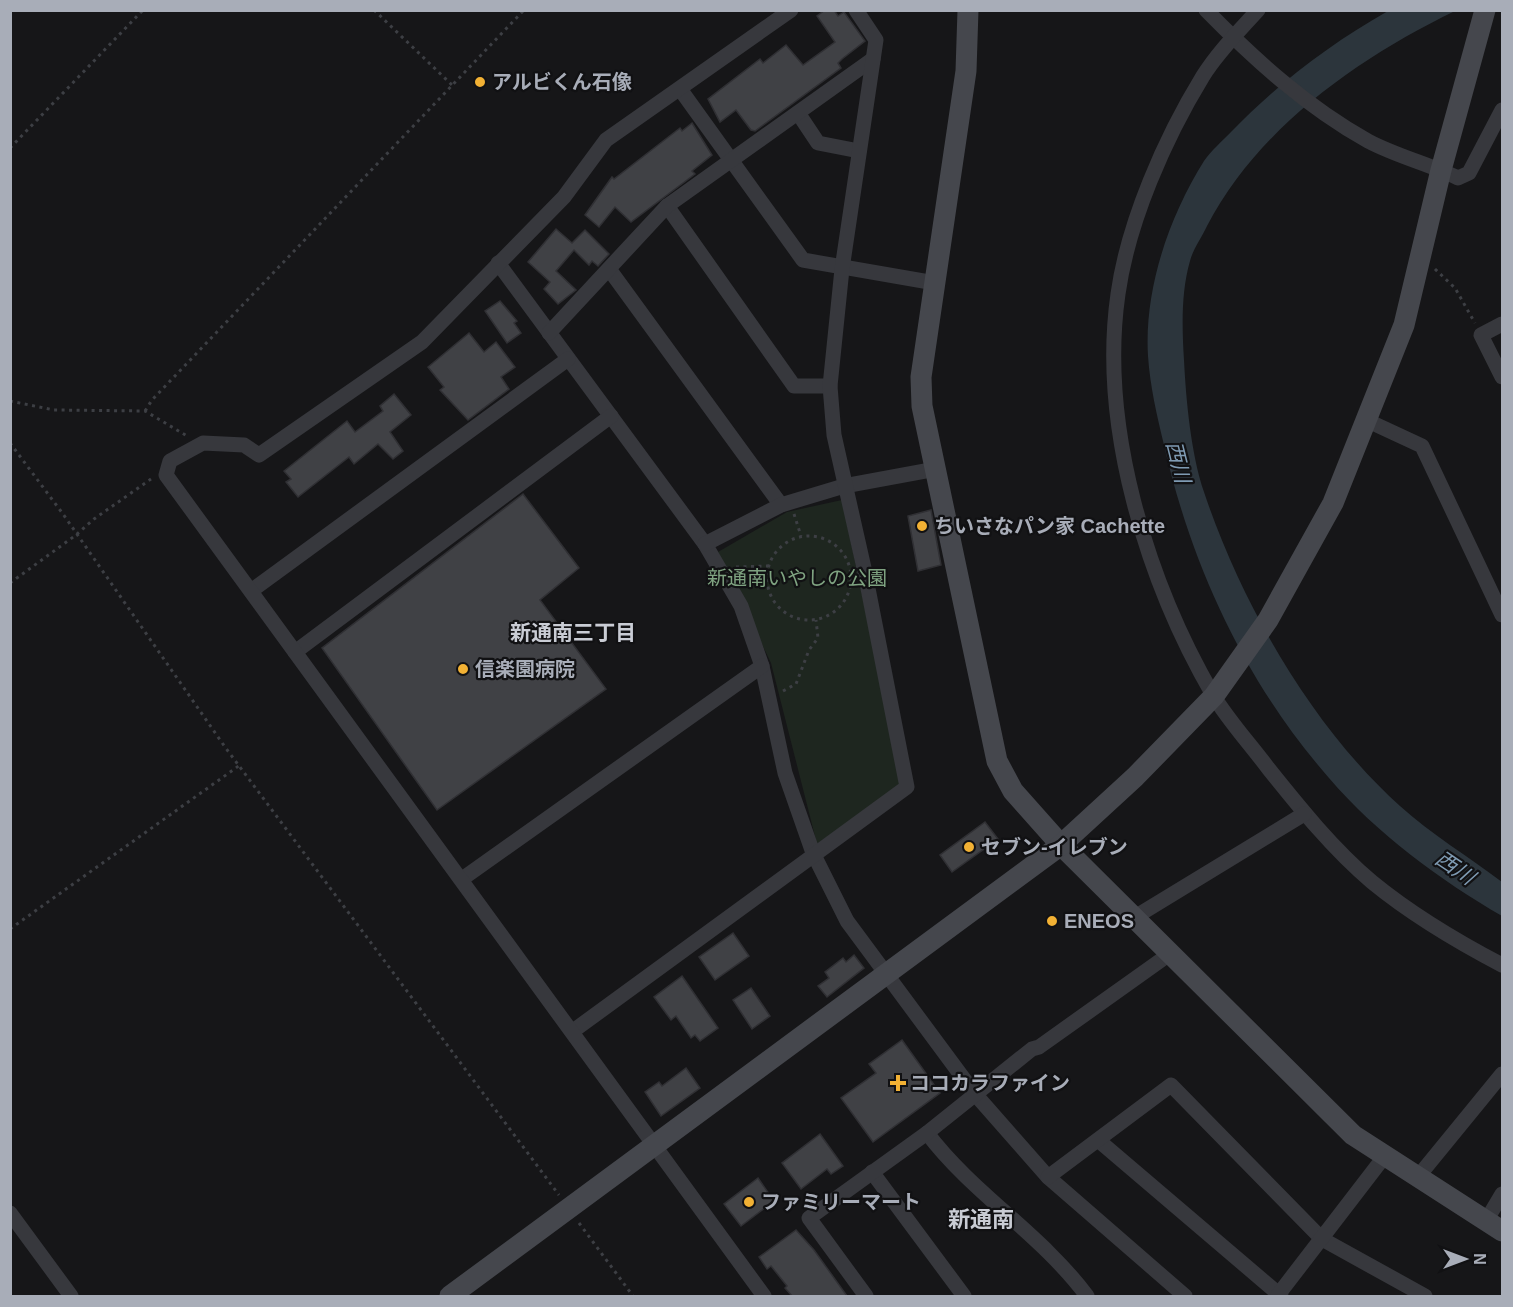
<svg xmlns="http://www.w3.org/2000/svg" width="1513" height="1307" font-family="Arial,'Noto Sans JP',sans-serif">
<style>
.green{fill:#1e261f}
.water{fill:#2c353c}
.building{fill:#404145;stroke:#303034;stroke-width:1.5}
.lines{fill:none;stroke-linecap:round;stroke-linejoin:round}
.path{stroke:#3d3f44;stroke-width:3;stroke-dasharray:3 4.5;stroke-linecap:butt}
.street{stroke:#37383d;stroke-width:15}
.secondary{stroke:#45474d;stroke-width:21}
.poi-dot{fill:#f2b134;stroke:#111113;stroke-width:2}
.labels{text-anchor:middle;stroke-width:4.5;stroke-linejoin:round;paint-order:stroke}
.poi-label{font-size:20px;font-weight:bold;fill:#a8adb8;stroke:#111113;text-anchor:start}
.park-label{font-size:20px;fill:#7fa381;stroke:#111113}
.water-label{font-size:21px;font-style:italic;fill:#7f9bb3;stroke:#111113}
.neighbourhood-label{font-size:21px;font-weight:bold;fill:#c9ccd4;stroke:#111113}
.quarter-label{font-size:22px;font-weight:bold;fill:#c9ccd4;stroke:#111113}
</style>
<rect width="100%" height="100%" fill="#161618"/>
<polygon class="green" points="842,500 902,784 817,844 771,663 718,552 787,512"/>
<path class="water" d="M 1388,11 L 1455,11 C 1358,58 1258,128 1207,226 C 1202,237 1193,249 1190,261 C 1181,292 1182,328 1184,360 C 1186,400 1191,454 1204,492 C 1241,603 1312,727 1400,806 C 1431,834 1469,857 1502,882 L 1502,916 C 1440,880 1377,834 1329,778 C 1246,683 1192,568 1164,445 C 1157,416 1150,386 1148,356 C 1144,289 1169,217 1204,161 C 1211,151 1222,141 1231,132 C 1277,84 1330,44 1388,11 Z"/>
<g class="building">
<polygon points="825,10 834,10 838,16 844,12 865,41 842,59 838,63 841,68 755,131 751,130 736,110 720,122 708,99 760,59 763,63 786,45 803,65 835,42 817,16"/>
<polygon points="692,123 712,155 692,171 695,174 631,222 615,207 599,227 585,215 612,177 614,179 680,128 682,131"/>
<polygon points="556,229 572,243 585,230 609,254 598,266 592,261 589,265 574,250 556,271 576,290 558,304 544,289 550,282 528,262"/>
<polygon points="500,301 517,321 514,323 521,333 507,343 485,311"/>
<polygon points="469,333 484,352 496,342 515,367 501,377 509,389 468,420 440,390 444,387 428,367"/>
<polygon points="394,394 411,415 390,432 403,451 393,459 378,444 354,464 349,457 298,497 286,482 291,479 284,471 347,421 355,432 383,411 380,406"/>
<polygon points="523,494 579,568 540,600 606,689 437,810 322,648"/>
<polygon points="931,510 941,565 918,571 908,516"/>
<polygon points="985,822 998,839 952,872 940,855"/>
<polygon points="733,933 749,956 715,980 699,957"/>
<polygon points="854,955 864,968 827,997 818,986 829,978 825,972 843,958 846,962"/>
<polygon points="682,976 718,1028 700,1041 695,1035 691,1038 676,1016 671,1020 654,997"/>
<polygon points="751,988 770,1016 752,1029 733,1000"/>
<polygon points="902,1040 940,1093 873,1142 841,1098 876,1073 869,1064"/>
<polygon points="686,1068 700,1088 661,1116 645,1092 659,1082 662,1086"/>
<polygon points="820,1134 843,1166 831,1174 827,1169 801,1189 782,1163"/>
<polygon points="758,1178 774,1201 741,1226 724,1204"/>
<polygon points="796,1230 814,1250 847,1296 792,1296 785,1288 787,1286 771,1266 767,1269 759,1257"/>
</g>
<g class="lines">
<g class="path">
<polyline points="374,10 452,85"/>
<polyline points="10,148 143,10"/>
<polyline points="1435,269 1455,288 1475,323"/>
<polyline points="10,401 54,410 145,411 187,436"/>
<polyline points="145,411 152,400 524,10"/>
<polyline points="10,443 63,514 225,747 559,1195"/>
<polyline points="794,514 801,536"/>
<circle cx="809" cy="578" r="42"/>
<polyline points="736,567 768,566"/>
<polyline points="10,583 76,535 94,519 151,479"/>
<polyline points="783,691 796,684 809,650 818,638 816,620"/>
<polyline points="10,929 240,765"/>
<polyline points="579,1223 633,1296"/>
</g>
<g class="street">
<path d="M 1206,10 C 1255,60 1307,107 1368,141 C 1396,156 1429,164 1458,178 L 1469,173 L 1502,110"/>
<path d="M 1258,10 C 1239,31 1218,52 1203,76 C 1165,138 1128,222 1118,294 C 1099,426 1147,581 1213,695 C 1228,720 1250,744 1268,768 C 1300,808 1333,849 1372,882 C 1411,914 1458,942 1502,965"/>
<polyline points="680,89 803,260 935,283"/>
<polyline points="798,113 818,143 859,151"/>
<polyline points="667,206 794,386 830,386"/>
<polyline points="498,263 705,544 741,606 762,666 785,773 813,853 847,921 975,1094 1048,1177 1185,1296"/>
<polyline points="609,269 781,505"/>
<polyline points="1502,324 1481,335 1502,377"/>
<polyline points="549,333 667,206 873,59"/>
<polyline points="1366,420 1422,446 1502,615"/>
<polyline points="705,544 781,505 844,486 936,469"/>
<polyline points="251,591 568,359"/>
<polyline points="295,652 611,416"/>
<polyline points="462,879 762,666"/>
<polyline points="1135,917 1304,814"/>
<polyline points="573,1031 907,787 864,568 834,435 830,386 842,269 876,40 856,10"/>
<path d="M 927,1133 C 973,1194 1041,1234 1087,1296"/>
<polyline points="1098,1140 1281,1296"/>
<polyline points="872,1172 964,1296"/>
<polyline points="1048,1177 1171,1085 1322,1239 1425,1296"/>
<polyline points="1417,1178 1502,1074"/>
<polyline points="10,1213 71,1296"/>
<polyline points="1486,1221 1502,1194"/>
<polyline points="1278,1295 1384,1157"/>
<polyline points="764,1296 166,475 170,461 203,443 244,445 259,455 422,342 564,197 606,140 791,10"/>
<polyline points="866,1296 809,1218 927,1133 1032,1049 1039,1047 1171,953"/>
</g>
<g class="secondary">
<polyline points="968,10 966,71 921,377 922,406 997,761 1013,791 1061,845 1353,1135 1502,1231"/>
<polyline points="450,1296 1061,845 1135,777 1214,696 1268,620 1333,503 1404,325 1441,170 1485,10"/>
</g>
</g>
<g class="poi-dot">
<circle cx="480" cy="82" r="6"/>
<circle cx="922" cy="526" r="6"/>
<circle cx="463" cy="669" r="6"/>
<circle cx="969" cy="847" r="6"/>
<circle cx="1052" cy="921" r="6"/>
<path d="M895 1074h6v6h6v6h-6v6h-6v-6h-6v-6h6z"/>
<circle cx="749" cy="1202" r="6"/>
</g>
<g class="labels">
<g class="poi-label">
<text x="492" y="89">アルビくん石像</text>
<text x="934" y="533">ちいさなパン家 Cachette</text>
<text x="475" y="676">信楽園病院</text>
<text x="981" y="854">セブン-イレブン</text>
<text x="1064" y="928">ENEOS</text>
<text x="910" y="1090">ココカラファイン</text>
<text x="761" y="1209">ファミリーマート</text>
</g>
<g class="park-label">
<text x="797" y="585">新通南いやしの公園</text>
</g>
<g class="water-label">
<text transform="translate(1178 462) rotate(76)" y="7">西川</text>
<text transform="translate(1455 868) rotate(34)" y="7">西川</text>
</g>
<g class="neighbourhood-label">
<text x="573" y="640">新通南三丁目</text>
</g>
<g class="quarter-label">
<text x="981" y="1227">新通南</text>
</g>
</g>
<rect width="1513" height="1307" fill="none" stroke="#a8adb8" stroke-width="24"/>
<g transform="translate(1465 1259) rotate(90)" stroke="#111113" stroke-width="4.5" paint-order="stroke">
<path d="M0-4.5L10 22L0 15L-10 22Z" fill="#a8adb8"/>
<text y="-9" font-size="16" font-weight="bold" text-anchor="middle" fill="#a8adb8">N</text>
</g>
</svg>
